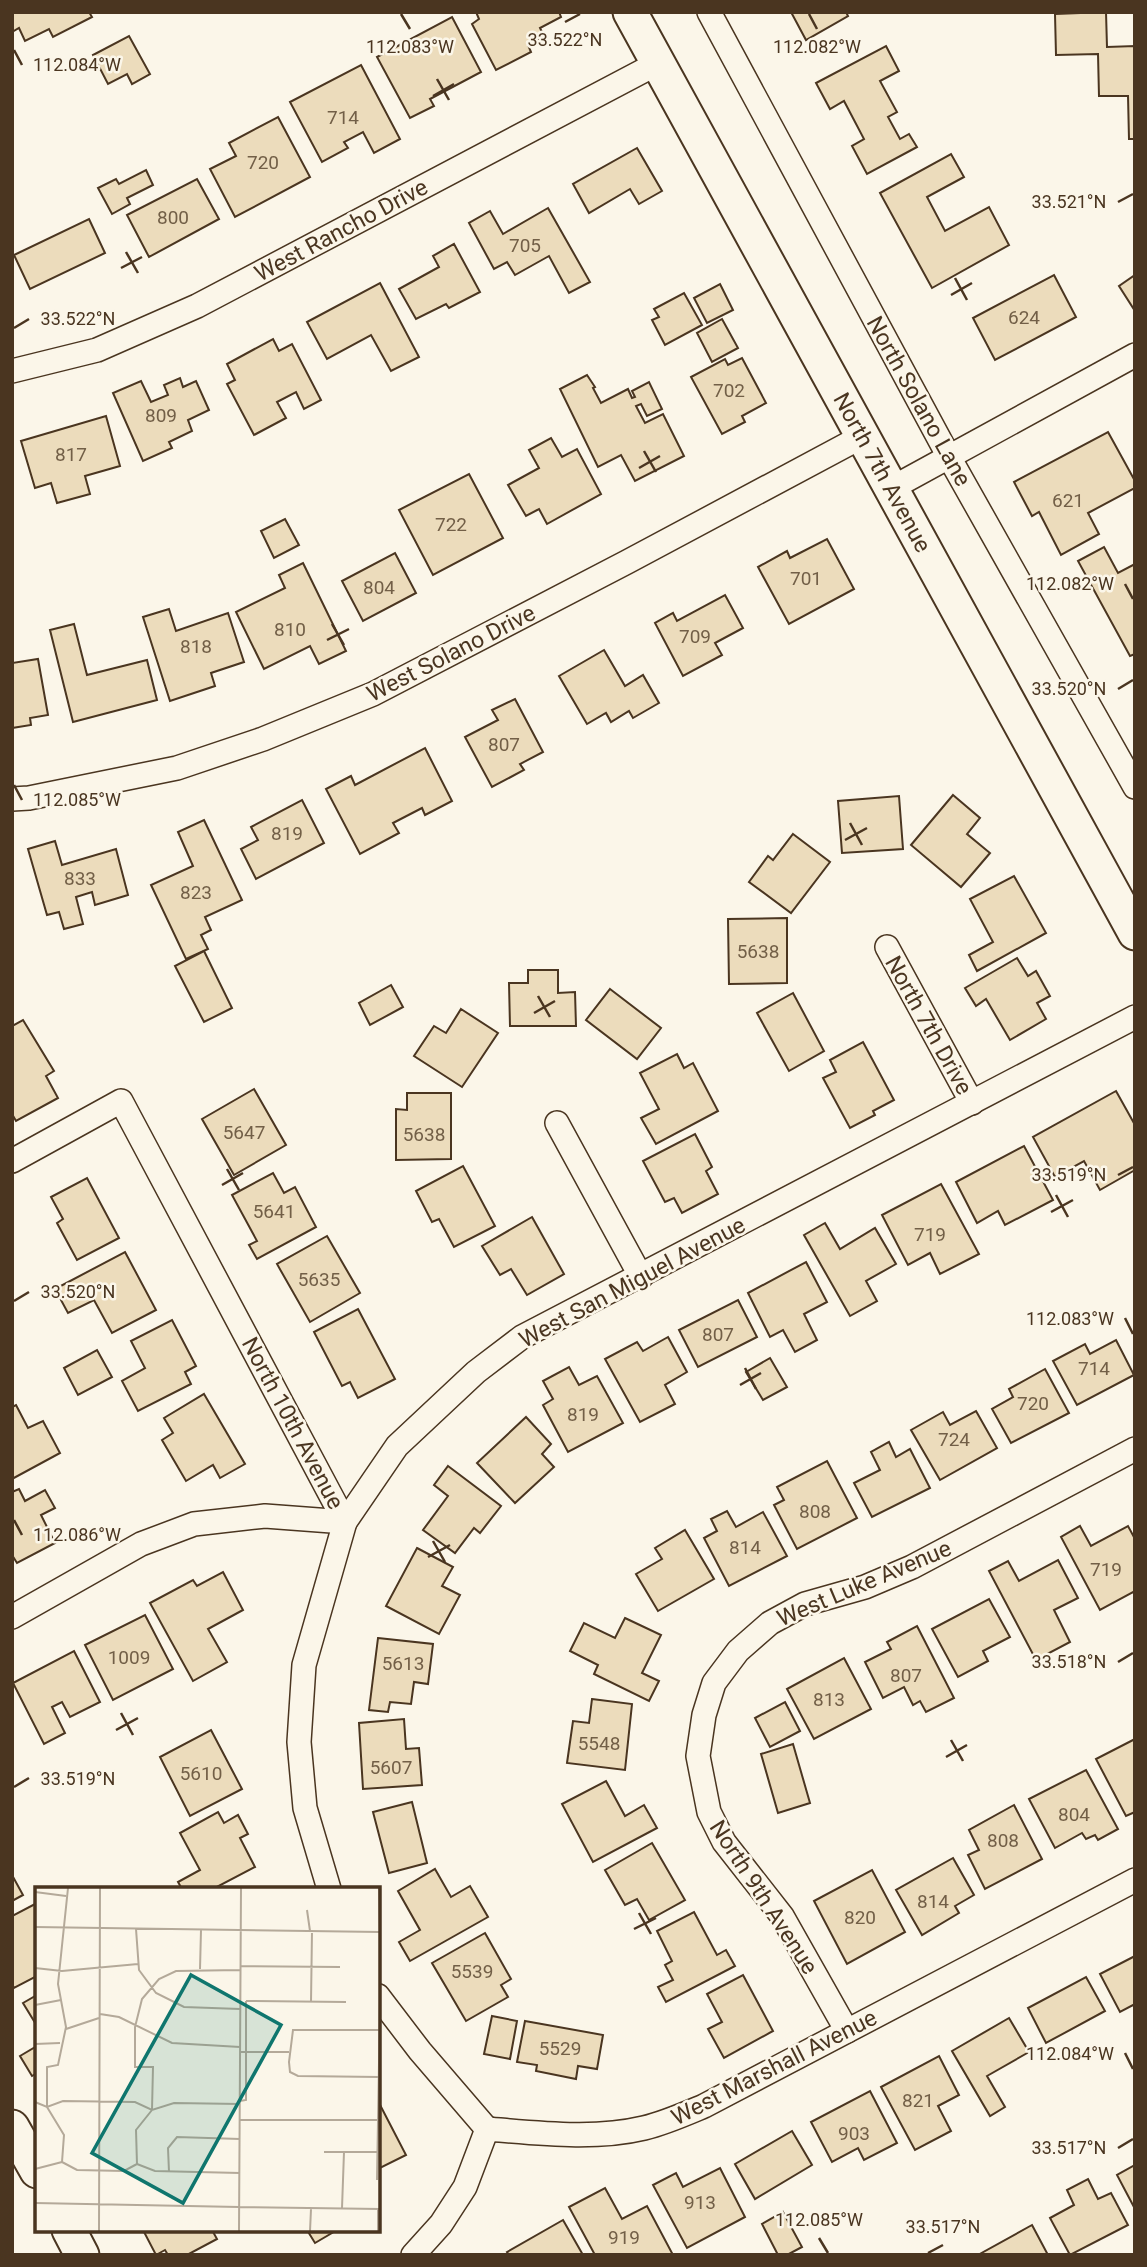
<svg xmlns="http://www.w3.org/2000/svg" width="1147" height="2267" font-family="Roboto,sans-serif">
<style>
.building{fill:#ecdcbc;stroke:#4a3520;stroke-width:2}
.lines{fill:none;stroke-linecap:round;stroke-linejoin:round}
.street-casing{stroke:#4a3520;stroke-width:26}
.secondary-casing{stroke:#4a3520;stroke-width:37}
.street{stroke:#fbf6e9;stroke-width:23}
.secondary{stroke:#fbf6e9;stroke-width:33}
.ticks{fill:none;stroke:#4a3520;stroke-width:2.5}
.labels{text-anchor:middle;stroke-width:5;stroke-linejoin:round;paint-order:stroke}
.number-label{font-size:19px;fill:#725f47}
.street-label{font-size:23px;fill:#4a3520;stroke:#fbf6e9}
.inset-road{fill:none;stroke:#b4a999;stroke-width:2}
.view{fill:#0f766e;fill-opacity:0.15;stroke:#0f766e;stroke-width:3.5}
.inset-edge{fill:none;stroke:#4a3520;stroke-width:3.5}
.ticks-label{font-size:18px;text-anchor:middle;fill:#4a3520;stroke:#fbf6e9;stroke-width:5;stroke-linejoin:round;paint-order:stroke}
</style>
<rect width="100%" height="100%" fill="#fbf6e9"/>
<g class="building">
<polygon points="12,12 89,12 92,17 53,37 49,29 25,41 19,28 12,32"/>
<polygon points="476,12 559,12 561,17 540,28 544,36 528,45 531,52 496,70 472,24 479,19"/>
<polygon points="791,12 846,12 848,16 806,40"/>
<polygon points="1106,12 1107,47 1135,46 1135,139 1129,139 1128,96 1099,96 1098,54 1056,55 1055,14"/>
<polygon points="452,17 481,72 430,99 434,106 410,118 377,57"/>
<polygon points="129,36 150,74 132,84 127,74 108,84 93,55"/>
<polygon points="886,46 899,71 880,81 897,112 888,117 900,139 909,134 917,147 867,174 852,146 864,139 844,101 830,109 816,83"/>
<polygon points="361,65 400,139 374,153 363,132 344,142 348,148 322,162 290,102"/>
<polygon points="278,117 310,177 235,217 210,169 236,156 229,143"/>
<polygon points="637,148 662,191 639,204 630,189 589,213 573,184"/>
<polygon points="951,154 964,177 927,197 945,231 989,207 1009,245 932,288 880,193"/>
<polygon points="146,170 153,185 127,198 130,204 112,214 98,188 116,179 119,184"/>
<polygon points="197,179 219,219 149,257 127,215"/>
<polygon points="548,208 590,282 569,293 549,256 515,275 507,262 494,269 469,223 490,211 503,234"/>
<polygon points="89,219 105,253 30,289 14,255"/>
<polygon points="454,244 480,292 449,308 446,304 416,319 399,289 439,267 433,256"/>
<polygon points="1054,275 1076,317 995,360 973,318"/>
<polygon points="1135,275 1135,311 1119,286"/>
<polygon points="380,283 419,357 391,371 371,335 327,359 307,322"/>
<polygon points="720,284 733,310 707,323 694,298"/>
<polygon points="684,293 702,325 665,345 652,320 659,317 654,309"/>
<polygon points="722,319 738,348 712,362 697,333"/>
<polygon points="273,339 279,351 292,344 321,400 304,409 296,392 277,402 286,418 254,435 227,384 235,380 227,364"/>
<polygon points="742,358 766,403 742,416 745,422 722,434 691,377 725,359 728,365"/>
<polygon points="587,375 595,387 593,388 601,403 628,389 632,398 635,397 632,391 649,382 662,409 647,416 641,404 636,406 645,423 663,414 684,456 635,481 621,455 598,467 560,389"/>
<polygon points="180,378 183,387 196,381 209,410 188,420 192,431 169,442 172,448 143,461 113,393 141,381 151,402 168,395 164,385"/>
<polygon points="106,416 120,466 85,476 90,494 57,503 51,483 35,488 21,441"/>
<polygon points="1108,432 1135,481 1135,488 1088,513 1099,534 1061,555 1039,512 1032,516 1014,482"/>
<polygon points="551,438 562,457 577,449 601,494 547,524 539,509 526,516 508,485 539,468 529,450"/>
<polygon points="469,474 503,538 433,575 399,510"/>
<polygon points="285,519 299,545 274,558 261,531"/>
<polygon points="827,539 854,589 789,624 758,567 787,551 790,558"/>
<polygon points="1104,547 1118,573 1135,564 1135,654 1130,656 1078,561"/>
<polygon points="395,553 416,593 363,621 342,581"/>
<polygon points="303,563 346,651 319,664 310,646 264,669 236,612 285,588 279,575"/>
<polygon points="725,595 743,628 715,643 722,655 683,676 655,623 673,613 677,621"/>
<polygon points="169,609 176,631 228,613 244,662 211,673 215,686 170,701 143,617"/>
<polygon points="74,624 87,675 147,660 157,700 73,722 50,630"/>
<polygon points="604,650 625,686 643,675 659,703 633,718 629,711 611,722 606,713 587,724 559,676"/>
<polygon points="38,659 48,715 30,718 31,725 12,728 12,663"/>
<polygon points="515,699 543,752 520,764 524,770 492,787 465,737 498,720 492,710"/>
<polygon points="425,748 452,801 425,815 422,808 393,823 399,833 360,854 326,789 351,776 355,785"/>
<polygon points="953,795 980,818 967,834 990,853 961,887 911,845"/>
<polygon points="899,796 903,849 842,853 838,801"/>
<polygon points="302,800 324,843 256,879 241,849 258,840 251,827"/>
<polygon points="204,820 242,900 205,917 211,930 201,935 208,949 186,959 151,885 193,866 178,832"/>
<polygon points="793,834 830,862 791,913 749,882 768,856 773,860"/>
<polygon points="55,841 62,865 116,849 128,895 95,905 92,892 76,897 83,924 64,929 59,912 47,915 28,849"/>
<polygon points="1014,876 1046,933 977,971 969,955 993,942 970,899"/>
<polygon points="787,918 787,983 729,984 728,919"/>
<polygon points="204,951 232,1008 204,1022 175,966"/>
<polygon points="1017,958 1028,976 1036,971 1050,996 1037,1003 1046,1019 1010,1040 986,999 976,1006 965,988"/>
<polygon points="528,970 558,970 558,993 575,992 576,1026 510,1026 509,983 528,983"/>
<polygon points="391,985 403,1007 370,1025 359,1003"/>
<polygon points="610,989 661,1028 637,1059 586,1020"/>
<polygon points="793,993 824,1051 789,1071 757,1013"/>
<polygon points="461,1009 498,1033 462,1087 414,1056 434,1026 446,1033"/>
<polygon points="23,1020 54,1071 46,1076 58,1098 16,1121 12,1114 12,1026"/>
<polygon points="863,1042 894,1100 873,1111 875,1115 850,1128 823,1078 836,1072 830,1060"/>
<polygon points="677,1054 684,1068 693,1063 718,1111 656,1144 641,1118 659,1109 640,1073"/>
<polygon points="254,1089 286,1145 234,1175 202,1119"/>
<polygon points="1116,1091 1135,1125 1135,1170 1100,1190 1084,1161 1055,1177 1033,1137"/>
<polygon points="407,1093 451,1093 451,1159 396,1160 396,1109 407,1110"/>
<polygon points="695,1134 712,1167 706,1171 718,1194 682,1213 674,1198 665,1202 643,1161"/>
<polygon points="1024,1146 1053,1200 1005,1225 998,1211 977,1223 956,1182"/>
<polygon points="463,1166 495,1226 454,1247 439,1219 432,1222 416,1191"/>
<polygon points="273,1173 284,1193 295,1187 316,1227 257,1259 249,1245 257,1241 232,1195"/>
<polygon points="87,1178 119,1238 77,1260 57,1223 63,1219 51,1197"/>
<polygon points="941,1184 979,1254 940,1274 930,1253 908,1265 882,1215"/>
<polygon points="532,1217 564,1274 527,1295 511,1269 500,1275 482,1246"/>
<polygon points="825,1223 840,1249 875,1228 896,1264 866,1281 877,1301 850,1316 804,1235"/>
<polygon points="327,1236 360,1293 310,1322 277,1264"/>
<polygon points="125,1252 156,1310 112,1333 94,1300 68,1313 55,1289"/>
<polygon points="806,1262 827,1302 804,1314 817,1340 795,1352 783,1330 770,1337 748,1293"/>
<polygon points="738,1300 757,1337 698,1367 679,1330"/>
<polygon points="358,1309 395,1379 358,1398 350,1382 342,1386 314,1332"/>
<polygon points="172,1320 196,1366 185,1372 191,1384 138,1411 122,1381 145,1368 131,1341"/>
<polygon points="668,1337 687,1372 665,1385 675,1404 640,1422 605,1359 637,1342 643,1351"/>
<polygon points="1116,1340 1134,1375 1077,1405 1053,1361 1085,1344 1090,1354"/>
<polygon points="97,1350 112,1377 78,1395 64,1368"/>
<polygon points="770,1358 787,1387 763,1400 746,1372"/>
<polygon points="569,1367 579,1385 597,1376 623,1423 568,1452 543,1405 553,1399 543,1381"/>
<polygon points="1045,1369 1069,1413 1011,1443 992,1409 1013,1397 1009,1389"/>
<polygon points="204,1394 245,1464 220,1478 213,1465 186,1481 162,1440 173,1433 164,1418"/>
<polygon points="16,1405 28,1428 43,1421 60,1453 12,1479 12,1407"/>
<polygon points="976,1411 997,1448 940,1480 911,1430 943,1412 950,1425"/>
<polygon points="526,1417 551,1444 542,1454 554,1467 515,1503 477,1463"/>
<polygon points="889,1442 896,1457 910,1449 930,1488 872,1517 854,1483 880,1470 871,1452"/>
<polygon points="827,1461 857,1518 797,1549 774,1505 784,1500 777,1487"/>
<polygon points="448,1466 501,1506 480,1533 474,1528 455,1553 423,1530 448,1496 434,1485"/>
<polygon points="19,1489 25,1501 45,1490 55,1508 41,1515 55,1543 17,1563 12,1555 12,1492"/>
<polygon points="727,1511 736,1527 763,1512 787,1556 729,1586 704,1538 717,1531 711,1519"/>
<polygon points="1080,1526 1091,1546 1128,1526 1135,1539 1135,1595 1133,1592 1100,1610 1061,1537"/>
<polygon points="685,1530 714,1579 658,1611 636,1574 662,1559 655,1548"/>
<polygon points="417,1548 453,1567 442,1586 460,1595 439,1634 386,1606"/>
<polygon points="1058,1560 1078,1598 1054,1610 1070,1642 1036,1660 989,1571 1008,1561 1019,1581"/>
<polygon points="223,1572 243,1610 208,1629 227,1662 193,1681 150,1603 193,1580 197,1586"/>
<polygon points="989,1599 1010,1637 983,1651 988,1661 958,1677 932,1629"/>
<polygon points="145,1615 173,1669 113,1700 85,1645"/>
<polygon points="625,1618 661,1635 642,1673 659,1681 649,1701 594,1674 598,1665 570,1651 584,1623 615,1638"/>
<polygon points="917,1626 954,1698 926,1712 920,1701 913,1705 904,1687 883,1698 865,1662 891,1649 887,1642"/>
<polygon points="378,1638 433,1644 428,1684 414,1682 411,1704 390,1702 388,1712 369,1710"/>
<polygon points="74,1651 100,1702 70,1717 62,1702 52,1707 65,1733 44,1744 13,1683"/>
<polygon points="844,1658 871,1709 814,1739 787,1689"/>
<polygon points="592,1699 632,1704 625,1770 567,1763 573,1721 589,1723"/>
<polygon points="785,1702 800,1731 770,1747 755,1718"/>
<polygon points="404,1719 406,1749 419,1748 422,1785 363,1789 359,1723"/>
<polygon points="211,1730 242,1789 190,1816 160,1757"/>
<polygon points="1135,1739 1135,1812 1126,1816 1096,1759"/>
<polygon points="793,1744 810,1803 778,1813 761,1754"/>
<polygon points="1086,1770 1118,1829 1098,1840 1095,1835 1086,1839 1082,1833 1055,1848 1029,1799"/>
<polygon points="606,1781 625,1816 644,1805 657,1828 593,1862 562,1804"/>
<polygon points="412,1802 427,1863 389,1873 373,1812"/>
<polygon points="1014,1805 1042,1859 985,1889 968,1855 979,1850 969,1830"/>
<polygon points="218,1812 224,1823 238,1815 248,1834 240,1838 255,1867 213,1889 182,1889 178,1882 200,1870 180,1833"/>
<polygon points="652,1843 685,1900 649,1920 637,1899 625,1905 605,1870"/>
<polygon points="953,1858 974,1895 955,1906 959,1913 922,1935 896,1890"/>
<polygon points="435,1869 451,1897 470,1886 488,1917 410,1961 399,1942 420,1930 398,1891"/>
<polygon points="872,1870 905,1932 847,1964 814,1901"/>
<polygon points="12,1875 23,1895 12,1901"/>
<polygon points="37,1903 37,1976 14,1988 12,1984 12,1916"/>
<polygon points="694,1912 717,1955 726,1950 735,1966 666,2002 658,1987 673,1980 665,1965 672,1961 657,1931"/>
<polygon points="485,1933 511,1979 501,1985 508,1997 466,2021 432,1963"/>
<polygon points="1135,1956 1135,2007 1133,2005 1120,2012 1100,1974"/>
<polygon points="743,1975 773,2031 724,2058 708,2029 722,2022 707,1994"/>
<polygon points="1086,1977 1105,2011 1046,2043 1028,2008"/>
<polygon points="37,1995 37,2026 23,2003"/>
<polygon points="492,2016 517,2021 510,2059 484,2054"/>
<polygon points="1009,2018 1029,2052 987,2076 1005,2107 990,2116 952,2051"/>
<polygon points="525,2021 603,2035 597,2069 578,2066 576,2079 536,2071 537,2065 517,2062"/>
<polygon points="37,2046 37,2073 32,2076 20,2056"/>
<polygon points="939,2056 959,2095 938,2106 951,2131 915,2150 881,2087"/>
<polygon points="870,2091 897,2143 864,2160 858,2148 832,2162 811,2122"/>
<polygon points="378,2101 406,2155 378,2169"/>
<polygon points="792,2131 812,2165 755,2199 735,2164"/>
<polygon points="1135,2165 1135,2209 1117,2175"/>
<polygon points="720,2168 745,2217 687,2248 653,2185 676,2173 683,2187"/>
<polygon points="1088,2179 1098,2199 1111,2193 1128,2225 1070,2255 1050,2218 1074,2205 1067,2190"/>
<polygon points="605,2188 622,2219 647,2206 673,2255 595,2255 569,2207"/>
<polygon points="783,2212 802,2247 787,2255 778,2255 762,2224"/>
<polygon points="563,2220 583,2255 509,2255 507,2252"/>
<polygon points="1032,2225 1048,2255 978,2255"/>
<polygon points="143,2230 212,2230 217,2239 187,2255 168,2255 165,2250 156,2255"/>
<polygon points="307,2230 337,2230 315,2243"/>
</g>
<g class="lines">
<g class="street-casing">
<g id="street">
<polyline points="709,12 949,457 1135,787"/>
<polyline points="12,371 97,350 197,306 658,63"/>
<polyline points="892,488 1135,355"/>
<polyline points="12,799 29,798 177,768 263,739 373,694 627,562 863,436"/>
<polyline points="887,947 972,1103"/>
<polyline points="557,1123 641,1277"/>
<polyline points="12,1161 121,1101 345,1522 304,1665 299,1742 305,1808 329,1889"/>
<polyline points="12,1617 141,1544 194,1524 265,1516 345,1522 397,1446 476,1372 522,1337 1135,1017"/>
<polyline points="378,1996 420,2051 487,2129"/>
<polyline points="847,2031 782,1916 724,1842 709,1812 698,1756 704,1715 714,1683 738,1651 770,1623 805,1604 865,1587 912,1567 1135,1449"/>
<path d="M 487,2129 C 538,2133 594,2140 644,2128 C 665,2123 685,2114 704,2106 L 1135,1880"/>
<polyline points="413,2255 441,2224 465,2187 487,2129"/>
</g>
</g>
<g class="secondary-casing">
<g id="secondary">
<path id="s1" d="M 630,12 L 1135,933"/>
<polyline points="12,2127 37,2171"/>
<polyline points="69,2230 82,2255"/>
</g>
</g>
<use href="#street" class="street"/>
<use href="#secondary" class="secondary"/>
</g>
<path class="ticks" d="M 401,14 L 410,29M 809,14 L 817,29M 565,22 L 580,14M 14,50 L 22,65M 437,79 L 449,100M 433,96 L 454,84M 1118,202 L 1133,194M 126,252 L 138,273M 121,268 L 142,257M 955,278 L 967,300M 951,295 L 972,283M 14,328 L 29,319M 644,451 L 656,472M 639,468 L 660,456M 1125,584 L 1133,599M 332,624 L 344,645M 327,640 L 349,629M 1118,689 L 1133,680M 14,785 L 22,800M 850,823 L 862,845M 845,840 L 867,828M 538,996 L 550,1017M 534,1013 L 555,1001M 227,1169 L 239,1190M 1118,1175 L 1133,1167M 222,1185 L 243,1173M 1056,1195 L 1068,1217M 1051,1212 L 1073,1200M 14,1301 L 29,1292M 1125,1318 L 1133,1334M 745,1368 L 756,1389M 740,1385 L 761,1373M 14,1520 L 22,1535M 433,1541 L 445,1562M 428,1557 L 450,1545M 1118,1662 L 1133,1653M 121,1713 L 133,1735M 116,1730 L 138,1718M 951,1740 L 963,1761M 946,1757 L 967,1745M 14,1787 L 29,1778M 639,1913 L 651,1934M 634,1929 L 656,1918M 1125,2053 L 1133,2069M 1118,2148 L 1133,2139M 819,2238 L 828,2253M 928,2253 L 943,2245"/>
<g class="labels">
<g class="number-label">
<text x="343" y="124">714</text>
<text x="263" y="169">720</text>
<text x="173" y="224">800</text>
<text x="525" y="252">705</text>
<text x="1024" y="324">624</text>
<text x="729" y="397">702</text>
<text x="161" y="422">809</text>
<text x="71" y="461">817</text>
<text x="1068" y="507">621</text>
<text x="451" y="531">722</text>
<text x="806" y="585">701</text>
<text x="379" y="594">804</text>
<text x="290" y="636">810</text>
<text x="695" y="643">709</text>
<text x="196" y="653">818</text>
<text x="504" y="751">807</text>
<text x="287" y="840">819</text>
<text x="80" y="885">833</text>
<text x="196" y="899">823</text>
<text x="758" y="958">5638</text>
<text x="244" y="1139">5647</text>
<text x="424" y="1141">5638</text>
<text x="274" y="1218">5641</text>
<text x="930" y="1241">719</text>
<text x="319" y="1286">5635</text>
<text x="718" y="1341">807</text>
<text x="1094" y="1375">714</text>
<text x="1033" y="1410">720</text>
<text x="583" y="1421">819</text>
<text x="954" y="1446">724</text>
<text x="815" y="1518">808</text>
<text x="745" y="1554">814</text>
<text x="1106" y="1576">719</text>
<text x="129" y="1664">1009</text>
<text x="403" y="1670">5613</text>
<text x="906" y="1682">807</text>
<text x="829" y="1706">813</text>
<text x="599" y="1750">5548</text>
<text x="391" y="1774">5607</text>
<text x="201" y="1780">5610</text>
<text x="1074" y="1821">804</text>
<text x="1003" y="1847">808</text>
<text x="933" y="1908">814</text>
<text x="860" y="1924">820</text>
<text x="472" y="1978">5539</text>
<text x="560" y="2055">5529</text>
<text x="918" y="2107">821</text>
<text x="854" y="2140">903</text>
<text x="700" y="2209">913</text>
<text x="624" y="2244">919</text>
</g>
<g class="street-label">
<text transform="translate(341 230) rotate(-28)" y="8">West Rancho Drive</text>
<text transform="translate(919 401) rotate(61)" y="8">North Solano Lane</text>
<text dy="8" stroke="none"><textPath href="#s1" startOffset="525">North 7th Avenue</textPath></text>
<text transform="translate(451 653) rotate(-27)" y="8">West Solano Drive</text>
<text transform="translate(929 1025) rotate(61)" y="8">North 7th Drive</text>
<text transform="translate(632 1282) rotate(-28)" y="8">West San Miguel Avenue</text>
<text transform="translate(293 1423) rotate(62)" y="8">North 10th Avenue</text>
<text transform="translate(864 1583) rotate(-23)" y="8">West Luke Avenue</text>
<text transform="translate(764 1897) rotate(57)" y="8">North 9th Avenue</text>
<text transform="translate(774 2067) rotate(-27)" y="8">West Marshall Avenue</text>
</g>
</g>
<g transform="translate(35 1887)">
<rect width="345" height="345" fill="#fbf6e9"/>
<path class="inset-road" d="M 344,1 L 345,43M 0,5 L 31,9M 272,23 L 275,44M 0,40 L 345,45M 101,42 L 104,83 L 121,106 L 149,120 L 205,122M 206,79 L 305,80M 0,81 L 27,84 L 103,77M 165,82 L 166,43M 211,114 L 311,115M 276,115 L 277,44M 0,118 L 26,113M 65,127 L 84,130 L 137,156 L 205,160M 31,142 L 64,131M 0,157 L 25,156M 205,165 L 254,165M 344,190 L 263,189 L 255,185 L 254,175 L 258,143 L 344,143M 205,214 L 211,213 L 211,114M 0,215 L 12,220 L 28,214 L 100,215 L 117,223 L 139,216 L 205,217M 205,233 L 343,233M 289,265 L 343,265M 27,275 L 29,248 L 12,220 L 12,180 L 23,178 L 31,140 L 23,97 L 33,1M 27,275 L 42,283 L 89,284 L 102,277M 102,277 L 101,243 L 117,223 L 118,180 L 100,180 L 100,140 L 107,112 L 124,92 L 141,84 L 205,83M 102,277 L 120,284 L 205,286M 0,282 L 27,275M 134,285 L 133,261 L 142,250 L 205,252M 342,293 L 345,117M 0,316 L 204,320M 205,320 L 345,322M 307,321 L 309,265M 343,322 L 343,344M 64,344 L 65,1M 204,344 L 206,1M 275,344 L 276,322"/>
<path class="view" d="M 156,88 L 246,138 L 148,316 L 57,266 Z"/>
<rect width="345" height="345" class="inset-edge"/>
</g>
<g class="ticks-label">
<text x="565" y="46">33.522°N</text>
<text x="410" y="53">112.083°W</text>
<text x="817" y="53">112.082°W</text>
<text x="77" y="71">112.084°W</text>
<text x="1069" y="208">33.521°N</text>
<text x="78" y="325">33.522°N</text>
<text x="1070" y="590">112.082°W</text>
<text x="1069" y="695">33.520°N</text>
<text x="77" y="806">112.085°W</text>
<text x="1069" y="1181">33.519°N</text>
<text x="78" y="1298">33.520°N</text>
<text x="1070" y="1325">112.083°W</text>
<text x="77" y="1541">112.086°W</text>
<text x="1069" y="1668">33.518°N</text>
<text x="78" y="1785">33.519°N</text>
<text x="1070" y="2060">112.084°W</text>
<text x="1069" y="2154">33.517°N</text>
<text x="819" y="2226">112.085°W</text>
<text x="943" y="2233">33.517°N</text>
</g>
<rect width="1147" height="2267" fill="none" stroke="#4a3520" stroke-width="28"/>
</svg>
